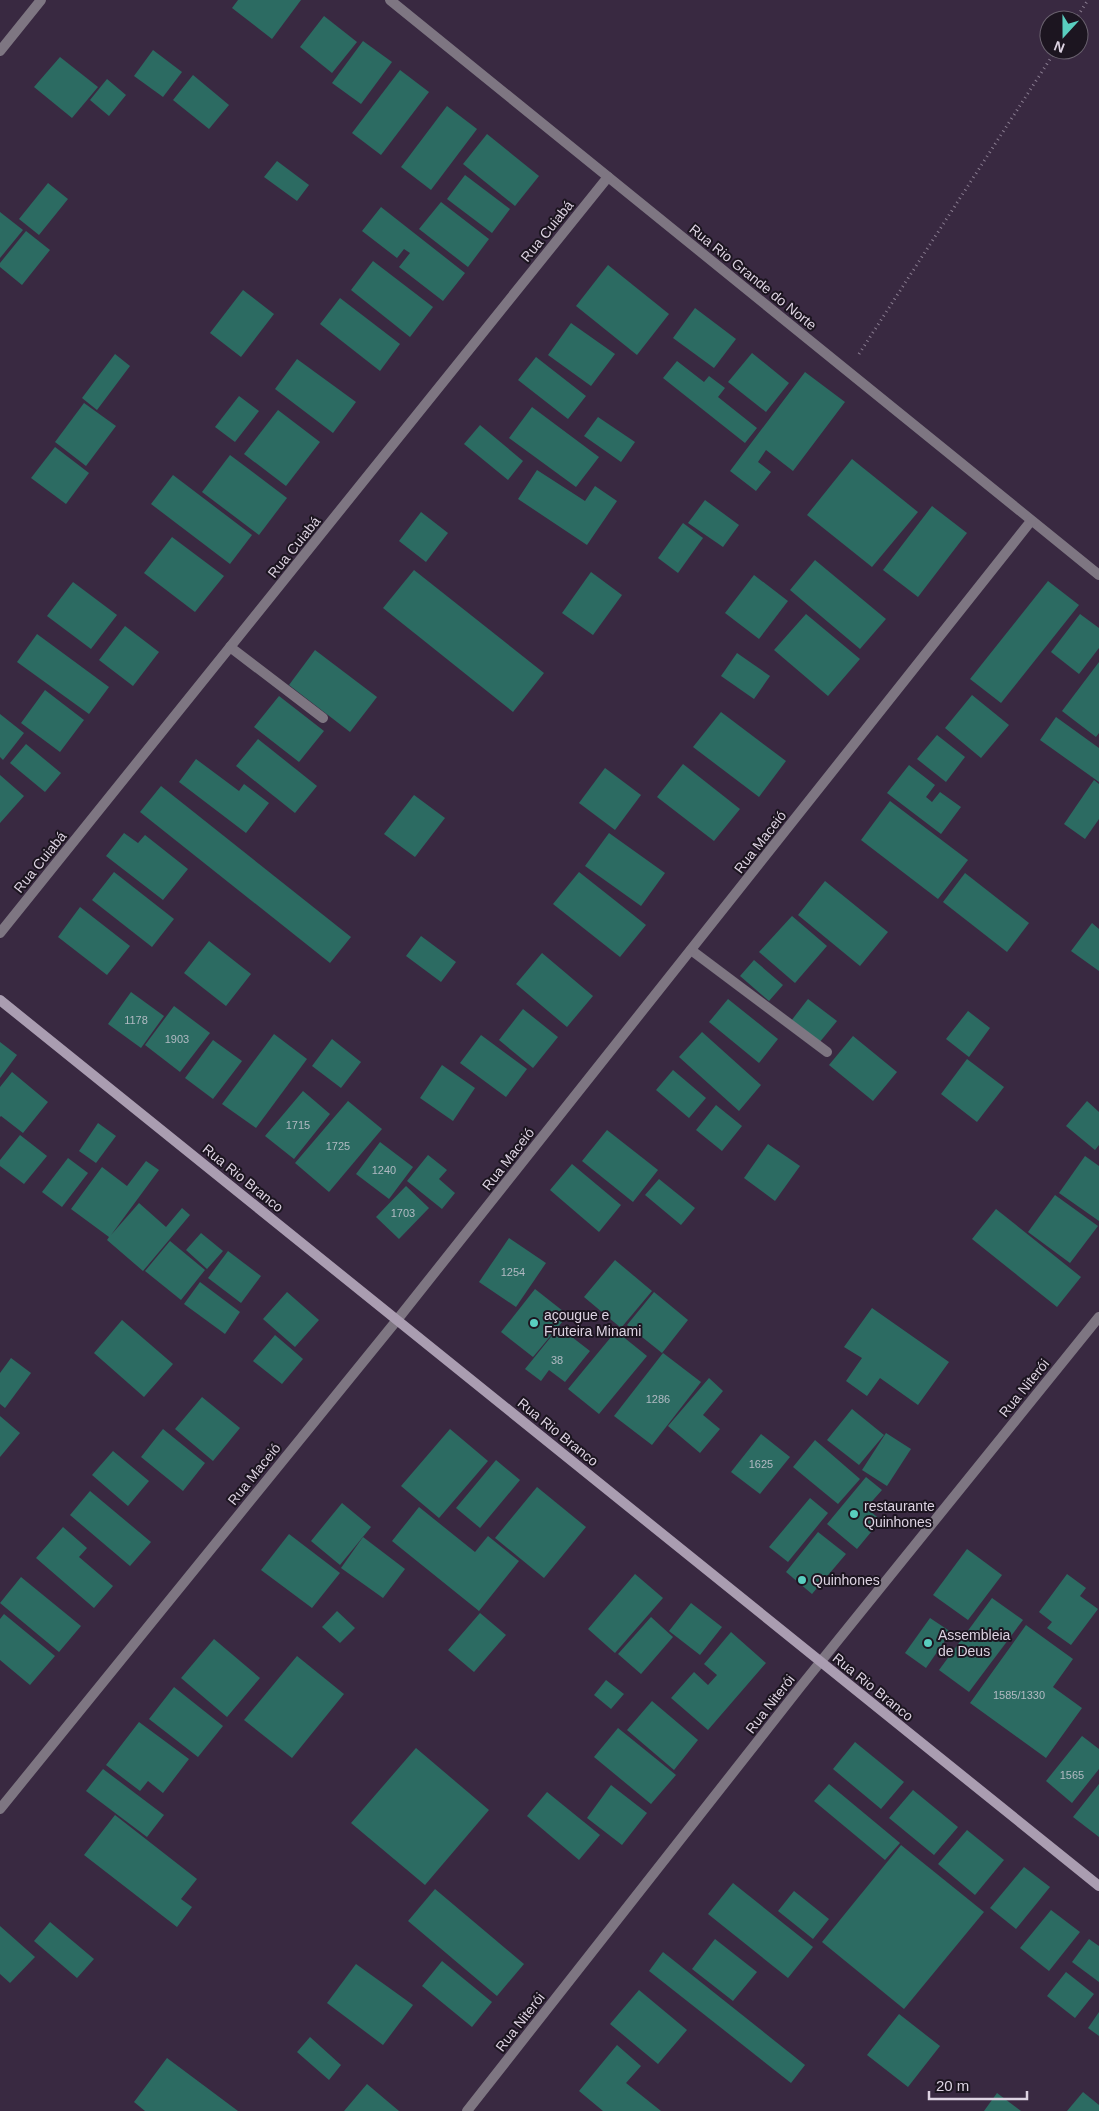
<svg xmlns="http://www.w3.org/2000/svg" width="1099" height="2111" font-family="Arial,sans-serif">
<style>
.building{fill:#2c6b62}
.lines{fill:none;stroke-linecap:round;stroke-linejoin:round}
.path{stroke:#8a7d91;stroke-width:3;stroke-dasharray:1 4;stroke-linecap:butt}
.lane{stroke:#7e7682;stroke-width:10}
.street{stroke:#7e7682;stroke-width:10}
.secondary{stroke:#aa9db1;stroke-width:10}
.poi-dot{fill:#59cebf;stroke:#1c1520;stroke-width:2}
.labels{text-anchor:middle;stroke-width:4;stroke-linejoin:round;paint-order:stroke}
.number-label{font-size:11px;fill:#b1b9c2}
.street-label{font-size:14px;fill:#ddd3e2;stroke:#1c1520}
.poi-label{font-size:14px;fill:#ddd3e2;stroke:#1c1520;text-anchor:start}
</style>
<rect width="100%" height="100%" fill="#392941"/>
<g class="building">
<polygon points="238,0 301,0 272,39 232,8"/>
<polygon points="324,16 357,42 332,73 300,47"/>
<polygon points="363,41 392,62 361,104 332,83"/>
<polygon points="153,50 182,72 163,97 134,76"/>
<polygon points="60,57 98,87 72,118 34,87"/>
<polygon points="400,70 429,92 381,155 352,133"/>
<polygon points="193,75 229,105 209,129 173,100"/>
<polygon points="107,79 126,95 109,116 90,100"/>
<polygon points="447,106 477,129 431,190 401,167"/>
<polygon points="487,134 539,176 515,206 463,164"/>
<polygon points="277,161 309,185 297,201 264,177"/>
<polygon points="465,175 510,209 492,233 447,199"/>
<polygon points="48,183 68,199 39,235 19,219"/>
<polygon points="441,202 489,239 468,267 419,229"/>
<polygon points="381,207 465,273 443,301 399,267 410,253 404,249 397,258 362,231"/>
<polygon points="0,212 23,230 0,258"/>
<polygon points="26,231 50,250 22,285 0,267 0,263"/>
<polygon points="373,261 433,307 410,337 351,290"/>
<polygon points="608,265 669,314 637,355 576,306"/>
<polygon points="243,290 274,314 241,357 210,333"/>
<polygon points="340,298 400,344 380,371 320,324"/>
<polygon points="695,308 736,339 714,368 673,338"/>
<polygon points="571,323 615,354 591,386 548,355"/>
<polygon points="752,353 789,383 766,412 728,382"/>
<polygon points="115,354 130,366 97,410 82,398"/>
<polygon points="536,357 586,396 568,419 518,380"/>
<polygon points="297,359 356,402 333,433 275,389"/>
<polygon points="677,361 704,382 709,376 725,388 718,397 757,428 745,443 663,378"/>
<polygon points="805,372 845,402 793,471 766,450 758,462 771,472 756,491 730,471"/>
<polygon points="239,396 259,411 235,442 215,427"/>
<polygon points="84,403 116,426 86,466 55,442"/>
<polygon points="532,407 599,457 576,487 509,438"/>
<polygon points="278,410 320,442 286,486 244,454"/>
<polygon points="598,417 635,442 621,462 584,436"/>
<polygon points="480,425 523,461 508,480 464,444"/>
<polygon points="55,447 89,473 66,504 31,478"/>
<polygon points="230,455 287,498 259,535 202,492"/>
<polygon points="852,459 918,512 872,567 807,515"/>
<polygon points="537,470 585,501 595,486 617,501 587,545 518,499"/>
<polygon points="173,475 252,535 230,564 151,504"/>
<polygon points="705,500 739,525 723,547 688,523"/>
<polygon points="932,506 967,533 918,597 883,570"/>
<polygon points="421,512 448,533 426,562 399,541"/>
<polygon points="683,523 703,538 678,573 658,558"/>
<polygon points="172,537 224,576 195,612 144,573"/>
<polygon points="815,560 886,619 860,649 790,590"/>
<polygon points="414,570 544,673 513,712 383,608"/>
<polygon points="591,572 622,595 593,635 562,613"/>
<polygon points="754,575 788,601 759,639 725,613"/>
<polygon points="1048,581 1079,605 1001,703 970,679"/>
<polygon points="73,582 117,615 91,649 47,616"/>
<polygon points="806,614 860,659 828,696 774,650"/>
<polygon points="1080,614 1099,628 1099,648 1079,674 1051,652"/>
<polygon points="125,626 159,652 133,686 99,660"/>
<polygon points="37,634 109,687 89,714 17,662"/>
<polygon points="315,650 377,697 350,732 289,685"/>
<polygon points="737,653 770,676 754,699 721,676"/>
<polygon points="1099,662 1099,733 1096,737 1062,711"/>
<polygon points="45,690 84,720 60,752 21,723"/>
<polygon points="972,695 1009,725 981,758 945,728"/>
<polygon points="279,696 324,731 299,762 254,727"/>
<polygon points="721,712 786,761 759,797 693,747"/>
<polygon points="0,714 24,733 3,760 0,757"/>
<polygon points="1056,717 1099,748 1099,782 1040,740"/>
<polygon points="937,735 965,757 946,782 917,759"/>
<polygon points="258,739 317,786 295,813 236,766"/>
<polygon points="26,744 61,773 45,792 10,763"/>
<polygon points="196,759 239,791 244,784 269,803 246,833 179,782"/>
<polygon points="683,764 740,809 714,841 657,797"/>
<polygon points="909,765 935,785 926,797 932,802 940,792 961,807 941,834 887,793"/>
<polygon points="605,768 641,795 615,830 579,803"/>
<polygon points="0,775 24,796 0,823"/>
<polygon points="1094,780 1099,784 1099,819 1085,839 1064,824"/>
<polygon points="161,786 351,937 330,963 140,812"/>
<polygon points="414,795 445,818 415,857 384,834"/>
<polygon points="890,801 968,860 938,899 861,840"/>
<polygon points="124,833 138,843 145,835 188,869 163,900 106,856"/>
<polygon points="609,833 665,873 641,906 585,866"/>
<polygon points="114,872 174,919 152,947 92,900"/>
<polygon points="579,872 646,925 620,957 553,904"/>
<polygon points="965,873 1029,923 1007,952 943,902"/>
<polygon points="825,881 888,932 860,966 798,915"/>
<polygon points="80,907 130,946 107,975 58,937"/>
<polygon points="792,916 827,946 795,983 759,952"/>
<polygon points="1092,923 1099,929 1099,971 1071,951"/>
<polygon points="421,936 456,962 441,982 406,956"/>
<polygon points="209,941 251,974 226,1006 184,973"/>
<polygon points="542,953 593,996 567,1027 516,984"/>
<polygon points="754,960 783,985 769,1001 740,976"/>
<polygon points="131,992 164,1016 141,1048 108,1024"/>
<polygon points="728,999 778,1039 759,1063 709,1022"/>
<polygon points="808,999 837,1021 819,1043 791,1021"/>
<polygon points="174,1006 210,1033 180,1072 145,1045"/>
<polygon points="523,1009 558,1037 533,1068 499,1040"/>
<polygon points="968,1011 990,1028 969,1057 946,1039"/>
<polygon points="702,1032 761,1085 739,1111 679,1057"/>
<polygon points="274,1034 307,1059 256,1128 222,1104"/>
<polygon points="481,1035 527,1069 506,1097 460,1063"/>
<polygon points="853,1036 897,1072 873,1101 829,1065"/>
<polygon points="332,1039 361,1062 341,1088 312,1066"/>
<polygon points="213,1040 242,1061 213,1099 185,1078"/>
<polygon points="0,1042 17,1055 0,1078"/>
<polygon points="967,1059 1004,1087 977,1122 941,1094"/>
<polygon points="442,1065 475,1088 453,1121 420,1098"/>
<polygon points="673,1070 706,1098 689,1118 656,1090"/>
<polygon points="12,1072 48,1102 23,1133 1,1116 0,1117 0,1087"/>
<polygon points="303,1091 330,1114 294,1159 265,1136"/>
<polygon points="348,1101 382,1129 329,1192 295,1163"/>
<polygon points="1087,1101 1099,1112 1099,1145 1095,1150 1066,1126"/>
<polygon points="716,1105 742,1126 722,1151 696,1130"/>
<polygon points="98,1123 116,1136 96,1163 79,1151"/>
<polygon points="607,1130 658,1170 633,1202 582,1161"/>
<polygon points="20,1135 47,1156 24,1184 0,1166 0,1160"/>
<polygon points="380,1142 413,1167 389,1199 356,1174"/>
<polygon points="768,1144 800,1166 775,1201 744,1178"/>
<polygon points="428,1155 447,1170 439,1179 455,1193 442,1209 407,1181"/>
<polygon points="1085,1156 1099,1166 1099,1221 1059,1193"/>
<polygon points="68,1158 88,1173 62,1207 42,1192"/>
<polygon points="146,1161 159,1170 111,1235 139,1203 166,1227 182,1208 190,1215 143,1271 107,1240 109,1237 71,1209 102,1167 127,1186"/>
<polygon points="572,1164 621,1205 599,1232 550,1190"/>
<polygon points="659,1179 695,1208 681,1225 645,1195"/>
<polygon points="406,1186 429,1208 399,1239 376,1217"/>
<polygon points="1055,1195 1098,1226 1070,1263 1028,1232"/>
<polygon points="996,1209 1081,1277 1057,1307 972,1239"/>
<polygon points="201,1233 223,1251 207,1269 186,1250"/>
<polygon points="509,1238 546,1263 516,1307 479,1282"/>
<polygon points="170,1241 205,1270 181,1300 145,1271"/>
<polygon points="228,1251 261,1276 241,1303 208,1278"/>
<polygon points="615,1260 652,1291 621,1328 584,1297"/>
<polygon points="200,1282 240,1312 225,1334 184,1304"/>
<polygon points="535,1289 568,1315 533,1357 501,1332"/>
<polygon points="287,1292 319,1320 295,1347 263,1319"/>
<polygon points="654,1292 688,1320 662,1353 627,1325"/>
<polygon points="872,1308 949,1362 918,1405 880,1378 867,1396 846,1381 862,1358 844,1347"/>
<polygon points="122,1320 173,1364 144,1397 94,1353"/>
<polygon points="559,1327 590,1351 565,1382 549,1370 541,1381 525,1369"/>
<polygon points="616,1331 647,1356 599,1414 568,1389"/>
<polygon points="275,1335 303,1359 282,1384 253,1361"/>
<polygon points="663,1353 701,1382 652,1445 614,1416"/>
<polygon points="11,1358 31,1373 5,1408 0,1404 0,1373"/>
<polygon points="709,1378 723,1391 703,1415 720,1429 700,1453 668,1426"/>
<polygon points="202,1397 240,1428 213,1461 175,1429"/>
<polygon points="852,1409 884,1435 859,1465 827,1440"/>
<polygon points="0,1416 20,1433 0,1457"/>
<polygon points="163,1429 205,1463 183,1491 141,1457"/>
<polygon points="450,1429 488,1461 439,1518 401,1486"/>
<polygon points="886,1433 911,1449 887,1486 862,1470"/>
<polygon points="761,1434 790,1457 760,1494 731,1472"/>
<polygon points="815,1440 860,1479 838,1504 793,1467"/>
<polygon points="113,1451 149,1481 128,1506 92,1475"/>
<polygon points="496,1460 520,1480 480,1528 456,1508"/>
<polygon points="866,1477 882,1490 866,1508 881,1520 857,1549 827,1524"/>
<polygon points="537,1487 586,1527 544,1578 495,1538"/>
<polygon points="90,1491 151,1542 130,1566 70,1515"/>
<polygon points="810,1498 828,1513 788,1562 769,1547"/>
<polygon points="342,1503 371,1527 340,1565 311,1541"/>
<polygon points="419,1507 475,1552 488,1536 519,1561 479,1611 392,1541"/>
<polygon points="63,1527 87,1548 79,1557 113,1586 94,1608 36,1558"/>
<polygon points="818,1532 846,1554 812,1594 786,1572"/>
<polygon points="289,1534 340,1573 312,1608 261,1570"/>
<polygon points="363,1537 405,1569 383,1598 341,1568"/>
<polygon points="967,1549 1002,1575 968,1620 933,1595"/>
<polygon points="635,1574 663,1598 615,1653 588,1629"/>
<polygon points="1067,1574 1086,1588 1080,1596 1098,1609 1071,1645 1047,1628 1052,1622 1039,1612"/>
<polygon points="21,1577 81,1626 59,1652 0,1603"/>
<polygon points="992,1598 1023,1620 969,1692 939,1670"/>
<polygon points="691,1603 722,1627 700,1655 669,1631"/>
<polygon points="337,1611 355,1628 340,1643 322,1627"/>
<polygon points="480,1613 506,1635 474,1672 448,1650"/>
<polygon points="4,1614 55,1656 30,1685 0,1660 0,1619"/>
<polygon points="651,1617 673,1637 641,1674 618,1654"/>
<polygon points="930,1618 951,1632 926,1668 905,1653"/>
<polygon points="1026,1625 1073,1659 1053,1687 1082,1708 1046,1758 970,1703"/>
<polygon points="731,1632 766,1663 708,1730 671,1698 694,1672 708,1685 717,1675 704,1664"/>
<polygon points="214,1639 260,1678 227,1717 181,1678"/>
<polygon points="297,1656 344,1694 292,1758 244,1720"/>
<polygon points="606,1680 624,1694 611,1709 594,1695"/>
<polygon points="174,1687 223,1726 198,1757 149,1719"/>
<polygon points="652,1701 698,1740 674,1770 627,1730"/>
<polygon points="139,1722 189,1759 163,1793 148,1781 140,1791 106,1765"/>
<polygon points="618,1728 676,1775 651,1804 594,1757"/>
<polygon points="1082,1736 1099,1749 1099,1769 1072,1803 1046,1781"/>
<polygon points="855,1742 904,1782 881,1809 833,1769"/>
<polygon points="416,1748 489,1810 425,1885 351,1823"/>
<polygon points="103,1769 164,1815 147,1837 86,1791"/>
<polygon points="829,1784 900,1843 885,1860 814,1801"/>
<polygon points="1099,1784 1099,1837 1073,1817"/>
<polygon points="611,1785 647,1813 622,1845 587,1818"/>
<polygon points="913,1790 958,1827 934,1855 889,1818"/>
<polygon points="547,1792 600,1835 579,1860 527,1816"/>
<polygon points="115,1815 197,1879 181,1899 192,1907 177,1927 84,1855"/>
<polygon points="967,1830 1004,1860 975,1895 938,1864"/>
<polygon points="901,1845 984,1912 904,2009 822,1942"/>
<polygon points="1024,1867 1050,1887 1016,1929 990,1908"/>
<polygon points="733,1883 813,1947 788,1978 708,1914"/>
<polygon points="435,1889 524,1964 497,1996 408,1921"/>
<polygon points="794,1891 829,1919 813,1939 778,1911"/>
<polygon points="1051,1910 1080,1932 1049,1971 1020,1948"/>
<polygon points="50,1922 94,1959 77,1978 34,1941"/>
<polygon points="0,1926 35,1957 10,1983 0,1974"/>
<polygon points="715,1939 757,1972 733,2001 692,1969"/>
<polygon points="1089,1939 1099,1946 1099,1982 1072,1962"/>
<polygon points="663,1952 805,2065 791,2083 649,1971"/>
<polygon points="442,1961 492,2002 472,2027 422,1986"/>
<polygon points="356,1964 413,2005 383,2045 327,2003"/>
<polygon points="1066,1972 1094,1994 1075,2018 1047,1996"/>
<polygon points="639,1990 687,2030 658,2064 610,2024"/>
<polygon points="1099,2012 1099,2036 1088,2028"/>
<polygon points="899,2014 940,2046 908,2087 867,2055"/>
<polygon points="310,2037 341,2065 329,2080 297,2052"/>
<polygon points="617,2045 641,2066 626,2083 661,2111 603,2111 579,2091"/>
<polygon points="167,2058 238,2111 145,2111 134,2102"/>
<polygon points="367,2084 399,2111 344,2111"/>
<polygon points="1083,2092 1099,2105 1099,2111 1067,2111"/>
<polygon points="997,2093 1021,2111 984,2111"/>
</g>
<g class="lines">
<g class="path">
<polyline points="1075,20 1088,0"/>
<polyline points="859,354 1056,50"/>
</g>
<g class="lane">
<polyline points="230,647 323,718"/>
<polyline points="691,950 827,1052"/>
</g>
<g class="street">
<polyline points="390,0 1099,575"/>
<polyline points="0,51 41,0"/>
<polyline points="0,933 608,177"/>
<polyline points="0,1809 397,1320 1031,521"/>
<polyline points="467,2111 801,1686 1099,1317"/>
</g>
<polyline class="secondary" points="0,1000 1099,1886"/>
</g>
<g class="poi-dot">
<circle cx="534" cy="1323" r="5"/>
<circle cx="854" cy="1514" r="5"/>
<circle cx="802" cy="1580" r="5"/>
<circle cx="928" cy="1643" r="5"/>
</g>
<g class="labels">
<g class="number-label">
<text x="136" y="1024">1178</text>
<text x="177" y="1043">1903</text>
<text x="298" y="1129">1715</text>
<text x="338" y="1150">1725</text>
<text x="384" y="1174">1240</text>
<text x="403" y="1217">1703</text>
<text x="513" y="1276">1254</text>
<text x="557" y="1364">38</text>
<text x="658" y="1403">1286</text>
<text x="761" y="1468">1625</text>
<text x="1019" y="1699">1585/1330</text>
<text x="1072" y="1779">1565</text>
</g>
<g class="street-label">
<text transform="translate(547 231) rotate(-51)" y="5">Rua Cuiabá</text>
<text transform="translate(753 277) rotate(39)" y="5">Rua Rio Grande do Norte</text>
<text transform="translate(294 547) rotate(-51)" y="5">Rua Cuiabá</text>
<text transform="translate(760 842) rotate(-52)" y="5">Rua Maceió</text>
<text transform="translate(40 862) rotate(-51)" y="5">Rua Cuiabá</text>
<text transform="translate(508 1159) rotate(-52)" y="5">Rua Maceió</text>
<text transform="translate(243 1178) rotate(39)" y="5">Rua Rio Branco</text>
<text transform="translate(1024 1388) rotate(-51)" y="5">Rua Niterói</text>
<text transform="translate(558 1432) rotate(39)" y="5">Rua Rio Branco</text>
<text transform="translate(254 1474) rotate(-51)" y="5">Rua Maceió</text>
<text transform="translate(873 1687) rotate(39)" y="5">Rua Rio Branco</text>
<text transform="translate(770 1704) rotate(-52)" y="5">Rua Niterói</text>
<text transform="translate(520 2022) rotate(-52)" y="5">Rua Niterói</text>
</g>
<g class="poi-label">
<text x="544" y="1320">açougue e<tspan x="544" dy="16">Fruteira Minami</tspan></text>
<text x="864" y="1511">restaurante<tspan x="864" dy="16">Quinhones</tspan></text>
<text x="812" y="1585">Quinhones</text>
<text x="938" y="1640">Assembleia<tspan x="938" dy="16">de Deus</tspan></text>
</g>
</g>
<g transform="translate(1064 35) rotate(201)"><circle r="24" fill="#1c1520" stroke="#69616e"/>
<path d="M0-4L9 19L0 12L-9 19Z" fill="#59cebf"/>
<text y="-8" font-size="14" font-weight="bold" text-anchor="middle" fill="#ddd3e2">N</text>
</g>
<path d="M929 2091v8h98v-8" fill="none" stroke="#ddd3e2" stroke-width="2.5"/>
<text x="936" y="2091" font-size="15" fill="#ddd3e2" stroke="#1c1520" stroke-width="4" paint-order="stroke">20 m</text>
</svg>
